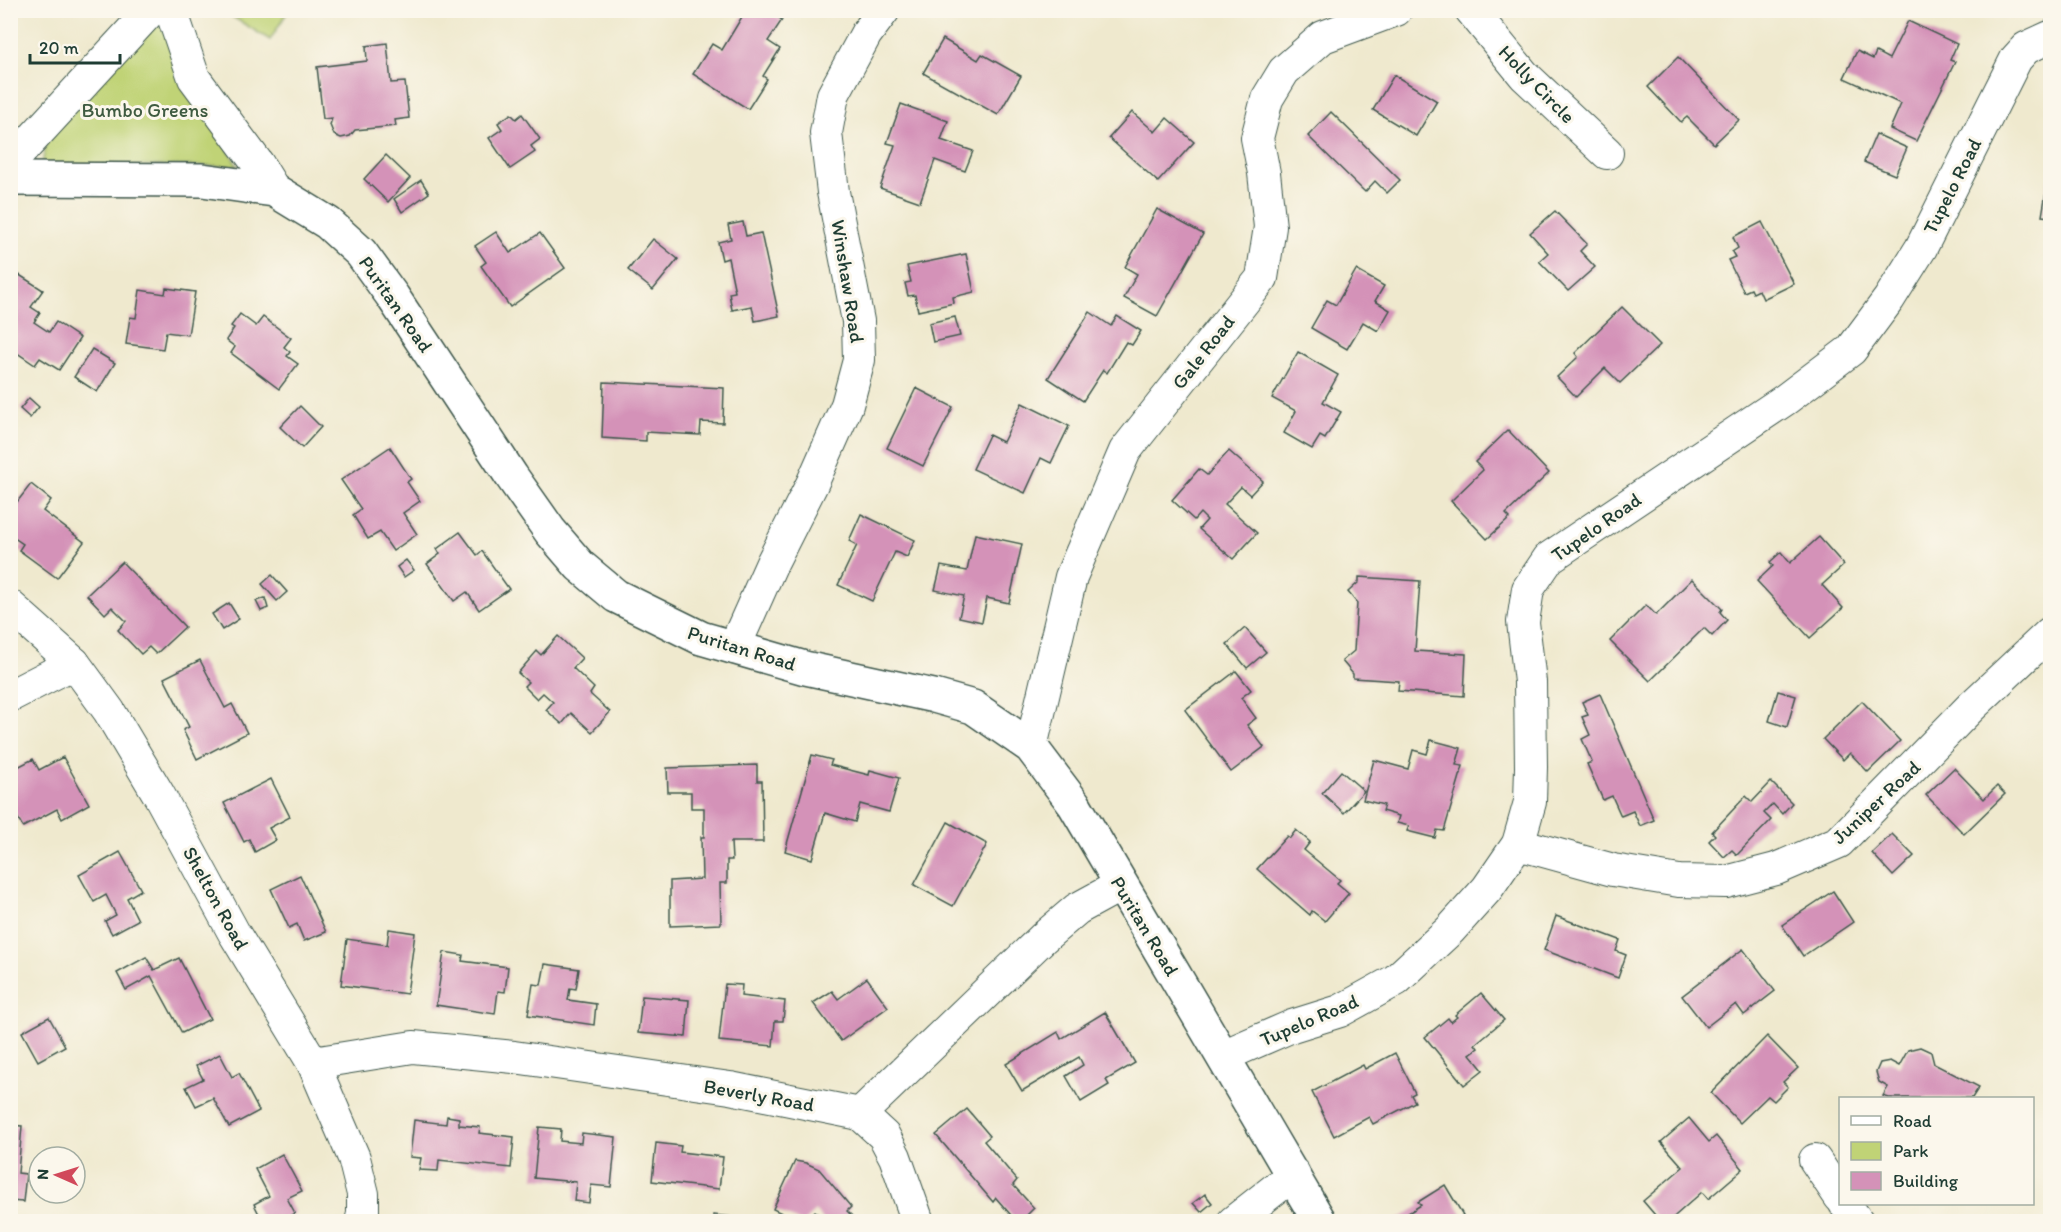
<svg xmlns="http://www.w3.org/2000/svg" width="2061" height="1232" font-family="Itim,sans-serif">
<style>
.green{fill:#c0d376;stroke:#708855;stroke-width:1.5}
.building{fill:#d492b8}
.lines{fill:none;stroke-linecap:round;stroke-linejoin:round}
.minor-casing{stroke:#3e574b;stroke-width:34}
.tertiary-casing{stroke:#3e574b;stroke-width:36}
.minor{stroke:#fff;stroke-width:32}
.tertiary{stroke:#fff;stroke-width:33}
.labels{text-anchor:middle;stroke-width:6;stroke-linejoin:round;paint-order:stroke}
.street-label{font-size:20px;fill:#1f3d34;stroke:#fbf7ec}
.park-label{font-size:20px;fill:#3f5b41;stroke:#fbf7ec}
</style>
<rect width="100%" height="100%" fill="#fbf7ec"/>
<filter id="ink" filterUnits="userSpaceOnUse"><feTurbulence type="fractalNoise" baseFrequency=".0167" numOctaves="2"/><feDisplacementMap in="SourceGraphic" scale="12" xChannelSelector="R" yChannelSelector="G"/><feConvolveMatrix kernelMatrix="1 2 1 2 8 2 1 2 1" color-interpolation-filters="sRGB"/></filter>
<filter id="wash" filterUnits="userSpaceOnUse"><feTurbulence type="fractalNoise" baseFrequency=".008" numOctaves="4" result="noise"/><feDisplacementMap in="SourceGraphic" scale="24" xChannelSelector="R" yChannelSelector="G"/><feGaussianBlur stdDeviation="1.35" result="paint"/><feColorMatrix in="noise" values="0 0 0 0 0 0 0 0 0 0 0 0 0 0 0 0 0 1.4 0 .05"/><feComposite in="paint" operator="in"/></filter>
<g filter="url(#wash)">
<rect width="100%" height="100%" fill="#efe9ce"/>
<g class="green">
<polygon points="230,11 230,10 288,11 270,40 228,14"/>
<polygon points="158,17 237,166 42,165 48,131"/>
</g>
<g id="blocks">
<g class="building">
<polygon points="746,10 767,10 782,20 768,41 780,49 763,76 767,79 748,109 693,74 712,44 722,50"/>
<polygon points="1908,21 1957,44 1950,60 1955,62 1916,141 1890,129 1901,104 1844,78 1857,51 1873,59 1876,52 1889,59"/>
<polygon points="943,39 978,60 982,54 1021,76 998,115 923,73"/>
<polygon points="387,43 391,83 405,82 409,118 395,120 396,126 355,130 350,136 341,138 334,135 330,125 332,118 323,119 317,67 367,61 366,46"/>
<polygon points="1678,57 1739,120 1714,144 1687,117 1681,122 1648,87"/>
<polygon points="1394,75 1437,101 1416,136 1373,110"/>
<polygon points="901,104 948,121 941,140 973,151 965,171 935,160 920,202 880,188 895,145 887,143"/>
<polygon points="1132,112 1155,132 1167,118 1194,142 1158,182 1109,138"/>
<polygon points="1331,112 1400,180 1387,193 1375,181 1365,192 1308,136"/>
<polygon points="511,114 516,119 522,114 540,139 531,146 535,152 510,169 489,138 502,129 498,123"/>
<polygon points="1876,134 1907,148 1895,175 1864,162"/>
<polygon points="386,155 410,178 388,202 364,179"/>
<polygon points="421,180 429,193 402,212 394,199"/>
<polygon points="2048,180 2050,181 2050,217 2042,216"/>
<polygon points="1157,209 1203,234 1157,316 1124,298 1137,274 1125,267"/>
<polygon points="1555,211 1587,244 1580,251 1595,267 1568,291 1539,261 1548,253 1530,233"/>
<polygon points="743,222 746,236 761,233 779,316 755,321 752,306 732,310 729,293 735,292 728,258 722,260 718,242 731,239 728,225"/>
<polygon points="1762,222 1794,284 1763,299 1759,290 1753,293 1751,289 1744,292 1728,260 1735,257 1732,252 1738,248 1733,237"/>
<polygon points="496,232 510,253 540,233 565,268 510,307 481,266 486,262 475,246"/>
<polygon points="653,239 678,259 653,290 628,270"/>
<polygon points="966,254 974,292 953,297 954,303 918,311 915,295 908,296 905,283 911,282 907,266"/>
<polygon points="10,269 43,290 31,307 40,313 34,322 49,332 56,322 80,338 59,370 40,358 35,365 10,348"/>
<polygon points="1356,270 1384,286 1375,301 1390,310 1378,331 1363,322 1347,349 1311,328 1327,300 1336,305"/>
<polygon points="166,288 195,292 188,335 166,332 163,349 126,344 130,317 136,318 140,290 165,294"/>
<polygon points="1622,307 1660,345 1620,383 1605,368 1576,397 1557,377 1578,357 1575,353"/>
<polygon points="1090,312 1111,326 1117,316 1141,331 1132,345 1126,342 1107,373 1103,370 1083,401 1048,378"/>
<polygon points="240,314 256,326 263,317 291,338 284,347 290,352 287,356 298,364 279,389 231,353 235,347 226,340 234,328 231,326"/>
<polygon points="955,317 960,336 933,342 929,323"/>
<polygon points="92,349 115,363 97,392 74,377"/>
<polygon points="1298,352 1338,375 1323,402 1341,412 1325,439 1320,436 1312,449 1284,433 1296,411 1272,398"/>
<polygon points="604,382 724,388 723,423 701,422 700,435 646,432 646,441 602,438"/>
<polygon points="916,388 953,407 923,466 887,448"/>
<polygon points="29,398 39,407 30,418 20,409"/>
<polygon points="1022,403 1069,426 1051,463 1041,458 1025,493 973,469 989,435 1003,442"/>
<polygon points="300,406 321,427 302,448 280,427"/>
<polygon points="1508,430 1549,473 1506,514 1510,518 1487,539 1451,501 1483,470 1475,462"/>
<polygon points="390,447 411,479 407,482 420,501 403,513 417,534 393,551 380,532 368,539 353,515 361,509 341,480"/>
<polygon points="1229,451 1263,481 1250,495 1241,487 1225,504 1257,533 1233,559 1199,529 1207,520 1200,513 1194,520 1172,500 1199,469 1207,475"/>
<polygon points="31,484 51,500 43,511 84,542 57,578 19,550 23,544 10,535 10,511"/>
<polygon points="861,514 915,540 907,557 895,552 872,601 838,585 857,545 849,541"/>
<polygon points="460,532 477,555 482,551 509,589 479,610 467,592 454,601 427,564 440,554 437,549"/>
<polygon points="975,534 1022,544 1009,603 987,598 982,622 959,617 964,596 935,590 941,566 967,571"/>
<polygon points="1819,537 1844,565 1822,585 1843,608 1810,638 1757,581 1773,566 1770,562 1781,552 1790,563"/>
<polygon points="406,560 414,570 404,577 397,567"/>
<polygon points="122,562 185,627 156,654 149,647 141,654 118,630 126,621 112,607 105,614 87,595"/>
<polygon points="272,575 287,592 277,601 262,584"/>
<polygon points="1359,577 1420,581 1415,651 1466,654 1464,696 1398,691 1399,681 1353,678 1353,674 1342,661 1354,651 1357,603 1348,592 1359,582"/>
<polygon points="1692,579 1722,609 1720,612 1727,620 1712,636 1704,628 1650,681 1610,641 1646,605 1656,615"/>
<polygon points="265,598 268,608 261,611 256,601"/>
<polygon points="229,603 239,619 222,630 212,614"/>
<polygon points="1245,628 1266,652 1247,668 1227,644"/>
<polygon points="558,636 582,658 573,668 594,688 590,694 610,712 592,732 571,713 562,724 546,710 553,702 543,693 537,699 524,686 528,682 518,673 537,651 541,655"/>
<polygon points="200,660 225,708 232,704 247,733 197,759 183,730 189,727 164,678"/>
<polygon points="1236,671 1251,690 1241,698 1256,718 1247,725 1264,747 1231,772 1185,710"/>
<polygon points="1778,691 1796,696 1787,727 1769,721"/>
<polygon points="1600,694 1654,820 1640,826 1633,811 1621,816 1612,796 1603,800 1587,764 1592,762 1582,739 1590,735 1582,717 1588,715 1582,702"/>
<polygon points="1862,701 1900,741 1868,772 1850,753 1843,760 1823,739"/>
<polygon points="1431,740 1461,748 1456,765 1463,766 1444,831 1437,830 1435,838 1407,831 1409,826 1397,823 1399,816 1382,811 1384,805 1363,800 1374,760 1408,769 1413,750 1427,754"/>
<polygon points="812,755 832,760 830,765 869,775 870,770 899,778 889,812 860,804 855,822 825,813 812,859 785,851"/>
<polygon points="63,757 89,804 62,819 57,809 23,827 10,804 10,771 33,759 39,770"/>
<polygon points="757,765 757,781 762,781 763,842 731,842 732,860 727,860 727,883 720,883 721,924 670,926 670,881 702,879 701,837 704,837 704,808 691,808 691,792 668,792 667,768"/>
<polygon points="1954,768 1984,799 1997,786 2005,794 1964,834 1926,795"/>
<polygon points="1341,771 1364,791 1344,813 1322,793"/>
<polygon points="271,779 290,817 269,828 276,840 255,852 249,839 244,842 224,803"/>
<polygon points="1771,782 1792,803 1782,814 1773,804 1764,813 1771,820 1737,855 1732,850 1724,857 1709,841 1715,835 1712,832 1746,796 1752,802"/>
<polygon points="948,822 987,844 953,906 914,885"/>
<polygon points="1296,830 1310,842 1304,850 1340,880 1337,883 1349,893 1325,921 1312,911 1310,915 1257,869 1287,836 1290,838"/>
<polygon points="1892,834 1914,856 1893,876 1872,853"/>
<polygon points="120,852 141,890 127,898 138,920 112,934 105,921 116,915 106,895 94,902 79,875"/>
<polygon points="300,875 326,932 304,941 297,924 289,928 271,889"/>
<polygon points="1833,891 1853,922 1803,956 1782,925"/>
<polygon points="1556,916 1620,940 1616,951 1626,955 1618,978 1544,950"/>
<polygon points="389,929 415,933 407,994 341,985 347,939 387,945"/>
<polygon points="1743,949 1775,991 1744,1015 1736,1004 1706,1027 1682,996"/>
<polygon points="444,952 463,955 462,961 508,967 505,992 498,991 495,1014 436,1005"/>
<polygon points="146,957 154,970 179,958 210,1019 182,1033 151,976 126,990 117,973"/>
<polygon points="545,964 579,969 576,989 570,988 568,1000 596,1004 594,1025 528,1015 533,984 541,985"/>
<polygon points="867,978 888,1007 841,1041 813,1003 832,991 838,999"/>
<polygon points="725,984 742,985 741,996 785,1001 783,1021 775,1021 773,1046 719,1041"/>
<polygon points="1481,993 1504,1020 1475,1044 1478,1048 1470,1054 1483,1070 1464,1085 1425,1037 1448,1018 1451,1022 1457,1017 1455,1015"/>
<polygon points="642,996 689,1000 686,1037 638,1033"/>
<polygon points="1105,1012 1135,1063 1106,1080 1109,1085 1081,1102 1066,1076 1083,1065 1079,1057 1022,1091 1006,1064 1058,1032 1061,1039"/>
<polygon points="49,1017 65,1046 38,1061 22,1032"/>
<polygon points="1767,1036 1798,1068 1783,1082 1788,1087 1774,1101 1768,1096 1740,1123 1711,1093"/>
<polygon points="1920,1047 1931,1052 1934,1064 1979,1087 1972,1098 1889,1098 1883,1096 1888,1087 1879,1082 1876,1072 1880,1063 1890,1061 1899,1066 1908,1050"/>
<polygon points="1395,1053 1415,1093 1411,1095 1415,1102 1373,1124 1369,1117 1334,1136 1312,1092 1363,1065 1365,1069"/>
<polygon points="220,1054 232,1077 239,1073 259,1111 229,1127 213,1098 196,1106 186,1087 203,1079 196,1066"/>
<polygon points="967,1109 990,1136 984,1141 1017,1180 1013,1185 1034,1208 1020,1222 1017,1222 996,1198 993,1202 936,1135"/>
<polygon points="447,1116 459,1118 459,1125 480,1127 479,1133 514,1137 511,1168 439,1160 438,1171 419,1170 421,1158 410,1157 414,1120 446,1124"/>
<polygon points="1689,1118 1709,1142 1716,1136 1743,1169 1708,1199 1702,1192 1668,1222 1661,1222 1643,1201 1683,1167 1661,1142"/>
<polygon points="10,1125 22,1126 18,1173 26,1174 23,1202 10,1201"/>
<polygon points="539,1127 561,1129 560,1141 581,1143 582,1133 616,1137 611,1187 591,1185 589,1203 574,1201 576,1182 534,1178"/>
<polygon points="656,1143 681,1146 680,1152 723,1157 719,1189 652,1181"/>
<polygon points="282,1154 302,1191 287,1198 295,1213 279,1222 263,1222 254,1204 269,1196 255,1169"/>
<polygon points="795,1161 806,1163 819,1169 851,1207 847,1211 854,1218 850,1222 825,1222 815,1211 803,1222 800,1222 773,1209"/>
<polygon points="1445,1185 1463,1215 1453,1222 1394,1222 1421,1205 1418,1202"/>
<polygon points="1205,1194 1212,1203 1201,1212 1193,1203"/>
<polygon points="713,1215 733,1217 733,1222 712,1222"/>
</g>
</g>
</g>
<g filter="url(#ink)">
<use href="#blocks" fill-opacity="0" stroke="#3e574b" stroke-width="1.5"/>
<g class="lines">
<g class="minor-casing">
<g id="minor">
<polyline points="171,10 194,78 258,164 274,190"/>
<polyline points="1471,10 1524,75 1607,153"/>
<polyline points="10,163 151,10"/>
<polyline points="10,606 74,663 109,711 159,795 234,933 313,1063 354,1158 363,1194 363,1214 361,1222"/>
<polyline points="734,648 772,563 812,484 847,405 859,360 858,321 833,192 826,133 833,95 866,34 884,10"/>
<polyline points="10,696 74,663"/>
<polyline points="1031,747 1071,577 1125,451 1262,278 1270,227 1264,173 1257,138 1267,99 1284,71 1323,37 1396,10"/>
<polyline points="1518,844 1613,870 1679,881 1726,882 1776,869 1839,842 1970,708 2050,633"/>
<polyline points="1223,1056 1292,1026 1340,1011 1396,980 1450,930 1487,889 1518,844 1530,802 1531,767 1530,682 1523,622 1528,589 1549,558 1786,399 1851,350 1889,299 1921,248 2016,59 2026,48 2050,37"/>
<polyline points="313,1063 413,1047 514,1057 730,1088 860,1114 1043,938 1077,909 1121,885"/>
<polyline points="860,1114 884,1136 895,1157 918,1222"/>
<polyline points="1815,1160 1840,1197"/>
<polyline points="1845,1204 1858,1222"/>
<polyline points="1233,1222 1294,1174"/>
</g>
</g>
<g class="tertiary-casing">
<polyline id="tertiary" points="10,179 202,180 274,190 328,223 361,253 393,297 512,477 550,531 580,566 616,596 701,638 805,668 934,696 973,707 1031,747 1074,804 1320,1222"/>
</g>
<use href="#minor" class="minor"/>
<use href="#tertiary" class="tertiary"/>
</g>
</g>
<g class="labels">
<g class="street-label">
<text transform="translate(1537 84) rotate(46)" y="7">Holly Circle</text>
<text transform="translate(1952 186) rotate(-63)" y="7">Tupelo Road</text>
<text transform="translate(848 281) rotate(81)" y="7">Winshaw Road</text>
<text transform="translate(396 304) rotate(55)" y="7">Puritan Road</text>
<text transform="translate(1203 352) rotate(-52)" y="7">Gale Road</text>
<text transform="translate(1596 527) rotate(-35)" y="7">Tupelo Road</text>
<text transform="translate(742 648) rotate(17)" y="7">Puritan Road</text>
<text transform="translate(1876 802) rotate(-43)" y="7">Juniper Road</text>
<text transform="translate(216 898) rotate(61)" y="7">Shelton Road</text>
<text transform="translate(1145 926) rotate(59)" y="7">Puritan Road</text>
<text transform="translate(1309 1020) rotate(-23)" y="7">Tupelo Road</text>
<text transform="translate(759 1095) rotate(10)" y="7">Beverly Road</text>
</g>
<g class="park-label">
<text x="145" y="117">Bumbo Greens</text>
</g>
</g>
<rect width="2061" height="1232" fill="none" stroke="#fbf7ec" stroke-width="36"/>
<rect x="1839" y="1097" width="195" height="108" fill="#fbf7ec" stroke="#a3ada2" stroke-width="1.5"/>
<rect x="1851" y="1116" width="30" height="9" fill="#ffffff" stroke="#a3ada2" stroke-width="1.5"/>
<text x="1893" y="1127" font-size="18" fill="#1f3d34">Road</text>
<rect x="1851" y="1142" width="30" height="18" fill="#c0d376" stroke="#a3ada2" stroke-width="1.5"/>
<text x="1893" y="1157" font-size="18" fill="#1f3d34">Park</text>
<rect x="1851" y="1172" width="30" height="18" fill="#d492b8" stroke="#a3ada2" stroke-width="1.5"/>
<text x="1893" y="1187" font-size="18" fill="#1f3d34">Building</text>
<g transform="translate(57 1175) rotate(273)"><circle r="28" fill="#fbf7ec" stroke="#a3ada2" stroke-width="1.5"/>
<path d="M0-4.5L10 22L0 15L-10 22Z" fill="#d1495b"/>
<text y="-9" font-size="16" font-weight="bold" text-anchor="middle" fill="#1f3d34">N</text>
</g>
<path d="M30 54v9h90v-9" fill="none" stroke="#1f3d34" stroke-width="3"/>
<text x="39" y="54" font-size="18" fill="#1f3d34" stroke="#fbf7ec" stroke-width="4.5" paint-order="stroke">20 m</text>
</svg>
